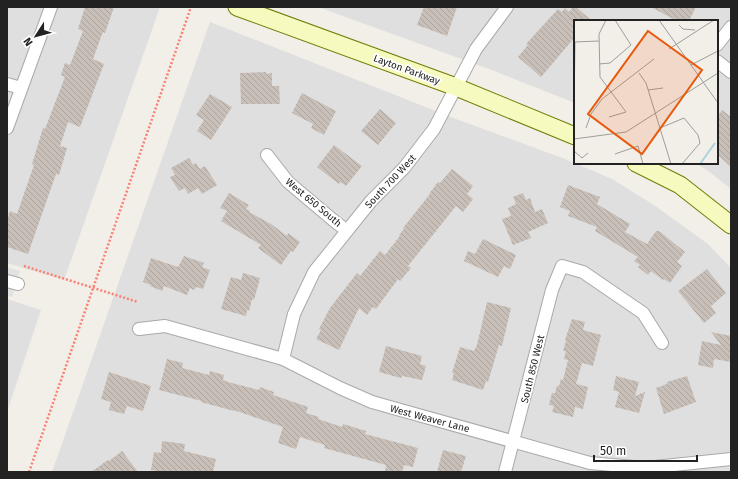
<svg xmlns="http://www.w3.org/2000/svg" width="738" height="479" font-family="'Fira Sans',sans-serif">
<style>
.residential{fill:#e0dfdf}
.parking{fill:#e2e2e2}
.building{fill:url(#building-back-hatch)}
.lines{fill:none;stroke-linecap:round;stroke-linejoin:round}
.minor-casing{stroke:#a9a9a9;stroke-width:14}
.secondary-casing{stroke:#707d05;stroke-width:19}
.path{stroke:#fa8072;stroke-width:2.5;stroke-dasharray:2 2;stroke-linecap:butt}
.minor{stroke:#fff;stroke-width:12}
.secondary{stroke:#f7fabf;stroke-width:17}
.labels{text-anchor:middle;stroke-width:3.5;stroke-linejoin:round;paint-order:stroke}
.street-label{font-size:10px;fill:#222;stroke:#fff}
.inset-river{fill:none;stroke:#aad3df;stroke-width:2}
.inset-road{fill:none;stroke:#9f9d99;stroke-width:1}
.view{fill:#e8590c;fill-opacity:0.15;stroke:#e8590c;stroke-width:2}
.inset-edge{fill:none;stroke:#222;stroke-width:2}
</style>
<defs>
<pattern id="building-back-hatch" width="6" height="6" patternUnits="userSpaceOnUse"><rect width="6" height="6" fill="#c7bfb8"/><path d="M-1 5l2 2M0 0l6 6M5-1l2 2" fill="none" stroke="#aba49e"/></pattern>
</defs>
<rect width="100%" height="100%" fill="#f2efe9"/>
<g class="residential">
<polygon points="7,7 160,7 64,280 7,263"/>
<polygon points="318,7 731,7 731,189 711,173 696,163 717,163 717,21 575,21 575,103 489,69"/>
<polygon points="210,22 456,119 565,159 612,179 654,205 708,244 731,268 731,472 52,472"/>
<polygon points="7,299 41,310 7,412"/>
</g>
<polygon class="parking" points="7,267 20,271 12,297 7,296"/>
<g class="building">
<polygon points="85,7 114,7 105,33 103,32 101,37 93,59 104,64 80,127 68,122 60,146 67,148 59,175 56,174 28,254 7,247 7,220 10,211 17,214 34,165 32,164 43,128 45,129 65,77 61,75 65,63 70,65 83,31 78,29"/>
<polygon points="424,7 457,7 447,36 417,25"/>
<polygon points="573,7 576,7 592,21 575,21 575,37 541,77 518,57 528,45 526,44 558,9 562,12 565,8 569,12"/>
<polygon points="651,7 696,7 689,21 677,21"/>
<polygon points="266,72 266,74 272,73 272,86 279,86 280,104 241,104 240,73"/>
<polygon points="302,93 336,111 324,135 311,128 313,124 292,113"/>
<polygon points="210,94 232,107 211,140 197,131 204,120 196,115"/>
<polygon points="380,109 396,123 378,145 361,131"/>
<polygon points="722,110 731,117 731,167 717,154 717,117"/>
<polygon points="334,145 362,166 346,186 340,182 339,184 317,167"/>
<polygon points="189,158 193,165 196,163 200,169 205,166 217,185 202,194 198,188 188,194 185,188 179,191 170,177 175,175 171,168"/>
<polygon points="452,169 473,186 467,194 473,199 463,212 456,206 408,266 411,268 400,281 398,279 376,309 373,307 367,315 359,308 339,350 316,339 321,330 319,329 330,308 357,273 360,276 380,251 385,255 400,236 399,235 404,229 403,228 430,194 429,194 438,182 440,183"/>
<polygon points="568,185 600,197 597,204 630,224 625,232 647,244 656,231 659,231 685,252 677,262 682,266 670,283 664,279 663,280 651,271 648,275 638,267 640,265 634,261 638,257 595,231 597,227 568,216 570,211 560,207"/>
<polygon points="229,193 249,205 246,209 250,211 249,212 271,224 287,236 288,233 300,242 293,252 291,251 281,265 258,248 261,245 221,221 227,211 220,208"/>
<polygon points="523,193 526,200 530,198 535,212 542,209 548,223 528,232 531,238 513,245 502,219 511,216 508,208 516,204 513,197"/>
<polygon points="483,239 516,255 510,269 504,266 498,277 464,261 468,251 475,254"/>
<polygon points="184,256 204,263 202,267 210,270 203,289 196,287 194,290 190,288 187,295 164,286 162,291 150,286 151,285 143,282 151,258 178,267"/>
<polygon points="707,269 726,293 711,306 716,313 704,323 678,291"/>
<polygon points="243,273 260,278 254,300 252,299 249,311 247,310 246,316 221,309 231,277 241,280"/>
<polygon points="487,302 511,308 502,346 499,345 488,382 486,381 483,390 452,380 454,373 452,373 460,347 474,351 477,345"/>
<polygon points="572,319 585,322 583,330 601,335 593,366 582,363 576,384 588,387 583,409 575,407 573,417 552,412 554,406 549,405 552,393 555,393 557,386 559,386 561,379 563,380 568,360 564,359 566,351 563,351 566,341 565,340"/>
<polygon points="711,332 731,336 731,362 714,359 713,368 698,365 702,341 721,345"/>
<polygon points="386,346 422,356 420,364 426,366 422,380 402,376 401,378 379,372"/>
<polygon points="167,359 183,363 182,368 209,375 210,371 224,375 223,380 228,382 259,390 260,387 274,392 273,395 308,407 306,413 319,417 318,419 342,427 343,424 366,431 365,434 418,448 413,467 404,465 402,472 385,472 386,465 324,448 325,445 300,437 296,449 278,443 283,427 234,410 234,411 201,402 202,401 159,390"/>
<polygon points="109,372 151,386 143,411 127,406 124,414 109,410 111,402 101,399"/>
<polygon points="616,376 639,382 635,396 645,392 639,413 615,407 619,392 613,390"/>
<polygon points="687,376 696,402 664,414 656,388 667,384 667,382"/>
<polygon points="162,441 185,444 184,451 216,459 213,472 164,472 151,470 154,452 161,453"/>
<polygon points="443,450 466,456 461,472 437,472"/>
<polygon points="122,451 138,472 91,472 108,460 109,461"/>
</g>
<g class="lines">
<g class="minor-casing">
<g id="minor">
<polyline points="717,45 731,27"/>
<polyline points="717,61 731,72"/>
<polyline points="7,84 21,88"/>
<polyline points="7,128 51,7"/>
<polyline points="267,155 288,182 333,220 346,230"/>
<polyline points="7,281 18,284"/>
<polyline points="139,329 165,326 283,359 340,388 372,402 590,463 645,468 731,459"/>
<polyline points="283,359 294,314 314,272 371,201 404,168 434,129 476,49 507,7"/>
<polyline points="505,472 552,290 562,266 583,272 643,313 662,343"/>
</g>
</g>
<g class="secondary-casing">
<g id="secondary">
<polyline points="237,7 456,87 575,136"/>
<polyline points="636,163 680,185 731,225"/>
</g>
</g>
<g class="path">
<polyline points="24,266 138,302"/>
<polyline points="29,472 191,7"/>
</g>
<use href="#minor" class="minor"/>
<use href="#secondary" class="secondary"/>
</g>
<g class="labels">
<g class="street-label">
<text transform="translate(407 69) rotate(20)" y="4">Layton Parkway</text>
<text transform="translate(390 181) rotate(-47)" y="4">South 700 West</text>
<text transform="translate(314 202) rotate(40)" y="4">West 650 South</text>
<text transform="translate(532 369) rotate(-76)" y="4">South 850 West</text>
<text transform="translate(430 418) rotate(15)" y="4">West Weaver Lane</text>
</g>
</g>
<g transform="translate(574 20)">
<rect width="144" height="144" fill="#f2efe9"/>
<path class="inset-river" d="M 126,144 L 141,123"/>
<path class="inset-road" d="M 32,0 L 25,14 L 26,57 L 52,92 L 35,97M 85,0 L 144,83M 105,5 L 109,9 L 121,10M 0,22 L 25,21M 95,29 L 140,0M 25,44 L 36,43 L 57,25 L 41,0M 117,45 L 144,31M 65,53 L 72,63 L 97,144M 74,70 L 89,68M 0,86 L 1,22M 12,108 L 17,94 L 28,79 L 80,39M 86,108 L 110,98 L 124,115 L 126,123 L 108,144M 0,119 L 52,112 L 144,53M 0,131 L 8,138 L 14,133M 41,134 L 64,126 L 69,144"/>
<path class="view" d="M 74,11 L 128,50 L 68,134 L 14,94 Z"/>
<rect width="144" height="144" class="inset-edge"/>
</g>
<rect width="738" height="479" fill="none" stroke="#222222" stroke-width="16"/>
<g transform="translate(36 36) rotate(234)" stroke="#ffffff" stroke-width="3" paint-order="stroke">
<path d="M0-3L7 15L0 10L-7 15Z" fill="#222222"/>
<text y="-6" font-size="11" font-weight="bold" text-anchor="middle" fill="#222222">N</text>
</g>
<path d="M594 455v6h103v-6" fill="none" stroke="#222222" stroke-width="2"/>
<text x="600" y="455" font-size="12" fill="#222222" stroke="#ffffff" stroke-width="3" paint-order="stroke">50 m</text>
</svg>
